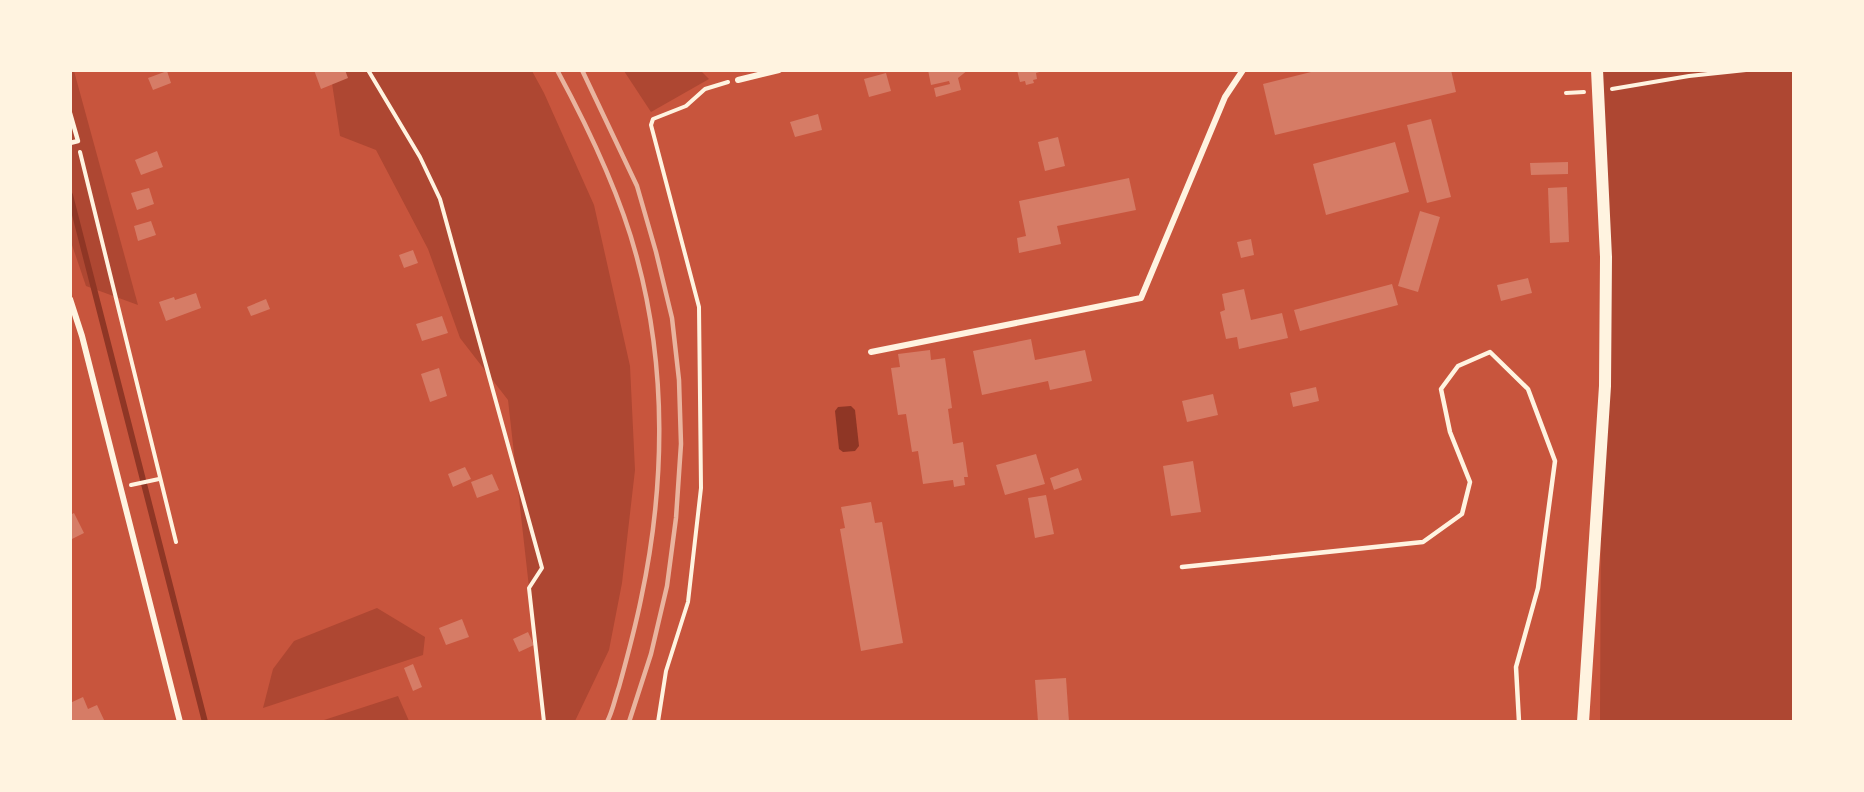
<svg xmlns="http://www.w3.org/2000/svg" width="1864" height="792" font-family="Inter,sans-serif">
<style>
.green{fill:#ae4732}
.water{fill:#8f3625}
.lines{fill:none;stroke-linecap:round;stroke-linejoin:round}
.stream{stroke:#8f3625;stroke-width:6}
.building{fill:#d67c66}
.path{stroke:#fff3e0;stroke-width:4}
.service{stroke:#fff3e0;stroke-width:4.5}
.minor{stroke:#fff3e0;stroke-width:6}
.secondary{stroke:#fff3e0;stroke-width:12}
.rail{stroke:#e9b49f;stroke-width:4.5}
</style>
<rect width="100%" height="100%" fill="#c8553d"/>
<g class="green">
<polygon points="330,70 532,71 544,93 594,205 630,366 635,470 622,583 609,650 575,721 544,721 508,400 460,338 428,249 376,150 340,136"/>
<polygon points="70,71 74,71 138,305 86,286 71,242"/>
<polygon points="624,71 701,71 709,79 651,112"/>
<polygon points="1603,71 1793,71 1793,721 1600,722"/>
<polygon points="377,608 425,637 423,655 263,708 273,669 294,641"/>
<polygon points="398,696 409,721 321,721"/>
</g>
<polygon class="water" points="851,406 855,410 859,446 855,451 843,452 839,449 835,411 838,407"/>
<g class="lines">
<polyline class="stream" points="70,195 205,722"/>
</g>
<g class="building">
<polygon points="314,70 345,70 348,78 321,89"/>
<polygon points="928,70 968,70 958,78 961,90 936,97 934,88 950,84 949,81 931,85"/>
<polygon points="1017,70 1043,70 1043,71 1036,73 1037,79 1033,80 1034,83 1026,85 1025,81 1020,82"/>
<polygon points="1319,70 1451,70 1456,92 1275,135 1263,84"/>
<polygon points="167,71 171,83 153,90 148,78"/>
<polygon points="886,73 891,91 869,97 864,79"/>
<polygon points="818,114 822,130 795,137 790,122"/>
<polygon points="1431,119 1451,197 1427,203 1407,125"/>
<polygon points="1058,137 1065,166 1045,171 1038,142"/>
<polygon points="1395,142 1409,192 1326,215 1313,164"/>
<polygon points="157,151 163,167 141,175 135,160"/>
<polygon points="1568,162 1568,174 1531,175 1530,163"/>
<polygon points="1129,178 1136,210 1057,226 1061,244 1019,253 1017,238 1026,236 1019,201"/>
<polygon points="1567,187 1569,242 1550,243 1548,188"/>
<polygon points="149,188 154,204 137,210 131,193"/>
<polygon points="1420,211 1440,217 1418,292 1398,286"/>
<polygon points="151,221 156,235 138,241 134,226"/>
<polygon points="1251,239 1254,255 1241,258 1237,242"/>
<polygon points="413,250 418,263 404,268 399,255"/>
<polygon points="1528,278 1532,293 1501,301 1497,285"/>
<polygon points="1392,284 1398,305 1300,331 1294,310"/>
<polygon points="1244,289 1251,320 1282,313 1288,338 1239,349 1237,337 1226,339 1220,312 1225,310 1222,294"/>
<polygon points="196,293 201,308 166,321 159,302 174,297 175,300"/>
<polygon points="266,299 270,309 251,316 247,307"/>
<polygon points="442,316 448,333 422,341 416,324"/>
<polygon points="1031,339 1035,360 1085,350 1092,381 1050,390 1048,381 982,395 973,351"/>
<polygon points="930,350 931,360 945,358 952,408 948,409 953,444 963,442 968,477 964,477 965,485 954,487 953,480 923,484 918,451 912,452 906,414 898,415 891,368 900,367 898,354"/>
<polygon points="439,368 447,396 430,402 421,374"/>
<polygon points="1316,387 1319,401 1293,407 1290,393"/>
<polygon points="1213,394 1218,415 1187,422 1182,401"/>
<polygon points="1036,454 1045,484 1005,495 996,465"/>
<polygon points="1193,461 1201,512 1171,516 1163,466"/>
<polygon points="465,467 471,479 453,487 448,474"/>
<polygon points="1078,468 1082,480 1054,490 1050,478"/>
<polygon points="492,474 499,490 477,498 471,482"/>
<polygon points="1046,495 1054,534 1035,538 1028,498"/>
<polygon points="871,502 875,523 882,522 903,643 861,651 840,529 845,528 841,507"/>
<polygon points="74,513 84,533 70,540 70,515"/>
<polygon points="462,619 469,637 446,645 439,628"/>
<polygon points="528,632 534,645 519,652 513,639"/>
<polygon points="413,664 422,687 413,691 404,668"/>
<polygon points="1066,678 1069,722 1038,722 1035,680"/>
<polygon points="83,697 88,709 97,705 105,722 70,722 70,703"/>
</g>
<g class="lines">
<g class="path">
<polyline points="368,70 420,157 440,199 542,568 529,588 544,722"/>
<polyline points="1612,89 1689,76 1746,70"/>
<polyline points="1566,93 1584,92"/>
<polyline points="80,152 176,542"/>
<polyline points="131,485 159,479"/>
<polyline points="658,722 666,671 688,602 701,488 699,307 651,125 653,119 686,106 705,89 728,82"/>
</g>
<g class="service">
<polyline points="70,113 78,141 70,143"/>
<polyline points="1182,567 1423,542 1462,514 1470,482 1450,432 1441,389 1458,366 1490,352 1528,389 1555,461 1538,588 1516,667 1519,722"/>
</g>
<g class="minor">
<polyline points="738,80 779,70"/>
<polyline points="70,299 82,336 180,722"/>
<polyline points="871,352 1141,298 1225,97 1243,70"/>
</g>
<polyline class="secondary" points="1583,722 1605,386 1606,257 1597,70"/>
<g class="rail">
<path d="M 557,70 C 589,129 620,193 637,258 C 667,369 665,487 641,599 C 635,629 627,658 619,687 C 615,698 613,711 607,722"/>
<polyline points="582,70 637,186 656,252 672,318 679,380 681,444 676,518 667,586 651,654 629,722"/>
</g>
</g>
<rect width="1864" height="792" fill="none" stroke="#fff3e0" stroke-width="144"/>
</svg>
